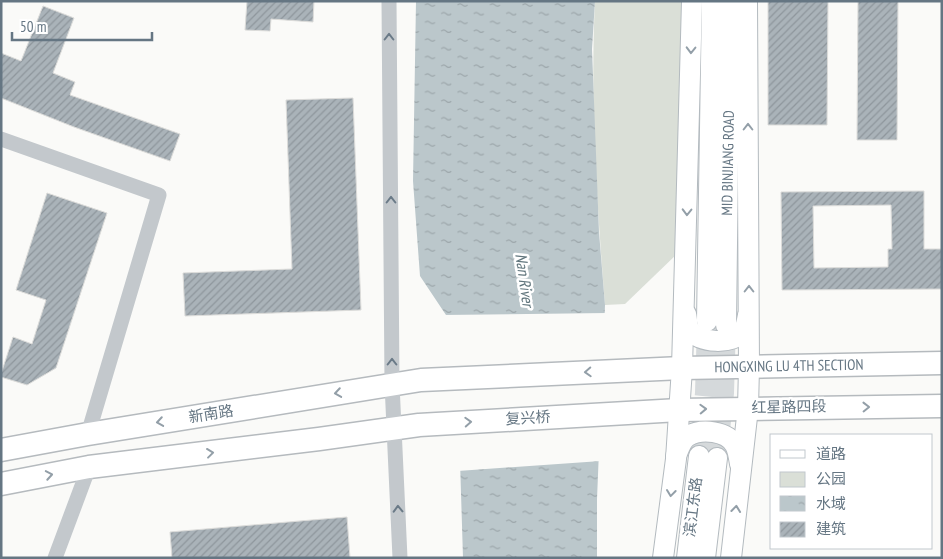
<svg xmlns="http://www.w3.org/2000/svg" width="943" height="559" font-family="'PT Sans Narrow','Noto Sans SC',sans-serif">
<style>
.green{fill:#dadfd7}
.water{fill:url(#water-ripples)}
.pier{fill:#fafaf8}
.building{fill:url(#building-hatch);stroke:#dcdcda;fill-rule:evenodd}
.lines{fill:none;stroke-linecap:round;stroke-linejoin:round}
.secondary-tunnel{stroke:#d5d9db;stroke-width:20;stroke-dasharray:20 10;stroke-linecap:butt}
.secondary-casing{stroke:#b3babf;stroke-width:22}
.primary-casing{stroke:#b5babe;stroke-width:25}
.street{stroke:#c3c8cc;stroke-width:15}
.secondary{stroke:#fff;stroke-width:20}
.primary{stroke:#fff;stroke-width:22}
.oneway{stroke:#6a7a87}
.oneway2{stroke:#939fa8}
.labels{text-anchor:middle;stroke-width:5;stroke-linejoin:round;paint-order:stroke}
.street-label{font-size:15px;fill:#657683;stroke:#fff}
.water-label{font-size:16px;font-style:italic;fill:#60757c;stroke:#fff}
</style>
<defs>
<pattern id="water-ripples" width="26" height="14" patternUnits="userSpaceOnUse" patternTransform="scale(1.25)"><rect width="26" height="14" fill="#bbc7cb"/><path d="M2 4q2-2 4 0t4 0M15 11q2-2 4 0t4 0" fill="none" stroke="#9ca6aa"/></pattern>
<pattern id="building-hatch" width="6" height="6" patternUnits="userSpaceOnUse" patternTransform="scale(1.25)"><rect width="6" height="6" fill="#aab3b9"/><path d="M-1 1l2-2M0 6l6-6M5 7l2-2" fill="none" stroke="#8e969c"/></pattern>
</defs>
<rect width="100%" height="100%" fill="#fafaf8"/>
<path class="green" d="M 595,1 L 682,1 L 679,252 L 625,304 L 605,305 C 597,205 590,101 595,1 Z"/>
<polygon class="water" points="416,1 595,1 592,49 599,232 605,305 597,499 597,558 463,558 456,330 420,276 413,181"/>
<polygon class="pier" points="607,313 601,461 458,471 454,331 443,315"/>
<g class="building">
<polygon points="247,1 314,1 313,22 271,19 270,31 245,30"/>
<polygon points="768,1 828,1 827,125 768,125"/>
<polygon points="858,1 898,1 897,140 857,140"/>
<polygon points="43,6 74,18 53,73 75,82 70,95 180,134 170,161 74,127 1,98 1,53 21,61"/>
<polygon points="353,98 361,310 185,316 183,273 292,269 286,100"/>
<path d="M 924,191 L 924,249 L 942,249 L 942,289 L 782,290 L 781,192 ZM 891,205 L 892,249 L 888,249 L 888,267 L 814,268 L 813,206 Z"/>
<polygon points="47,193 107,213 56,368 27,385 1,377 1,374 13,337 32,344 46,300 16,290"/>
<polygon points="347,517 350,558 172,558 170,532"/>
</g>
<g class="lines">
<g class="secondary-tunnel">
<polyline points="699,456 705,393 707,323"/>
<polyline points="717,458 724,393 726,325"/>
</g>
<g class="secondary-casing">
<g id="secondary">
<path d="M 686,314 C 687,318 687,325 689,329 C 697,344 735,345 743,331 C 746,327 747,320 748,315"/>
<polyline points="707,321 712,1"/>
<polyline points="726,325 730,1"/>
<path d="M 676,456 C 679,449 681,440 688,436 C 702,428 727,431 735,445 C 738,450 739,458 740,464"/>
<polyline points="663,558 676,459 682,368 692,1"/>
<polyline points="687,558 699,456"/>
<polyline points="705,558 717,458"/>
<polyline points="731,558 748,408 749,367 747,1"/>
</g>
</g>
<g class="primary-casing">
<g id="primary">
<polyline points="1,450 88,434 421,380 682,368 942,363"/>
<polyline points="1,484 89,467 319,439 419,425 679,410 942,406"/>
</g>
</g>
<g class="street">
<polyline points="389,1 392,384 400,558"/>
<polyline points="1,139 159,195 88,434"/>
<polyline points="55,558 89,467"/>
</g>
<use href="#secondary" class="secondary"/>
<use href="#primary" class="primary"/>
</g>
<defs><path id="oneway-chevron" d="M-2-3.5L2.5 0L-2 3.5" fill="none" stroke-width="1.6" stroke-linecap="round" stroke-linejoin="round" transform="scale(1.25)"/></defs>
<g class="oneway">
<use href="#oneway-chevron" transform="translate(389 37) rotate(-90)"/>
<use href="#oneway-chevron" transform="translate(391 200) rotate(-90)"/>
<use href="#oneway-chevron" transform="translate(392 362) rotate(-90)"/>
<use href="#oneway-chevron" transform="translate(398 509) rotate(-92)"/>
</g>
<g class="oneway2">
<use href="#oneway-chevron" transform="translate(691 50) rotate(91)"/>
<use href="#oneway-chevron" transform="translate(748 127) rotate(-90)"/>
<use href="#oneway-chevron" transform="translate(687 212) rotate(91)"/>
<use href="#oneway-chevron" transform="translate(749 289) rotate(-90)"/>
<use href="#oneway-chevron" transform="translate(588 372) rotate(177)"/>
<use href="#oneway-chevron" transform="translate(338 393) rotate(171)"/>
<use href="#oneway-chevron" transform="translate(866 407) rotate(-1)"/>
<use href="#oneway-chevron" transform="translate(703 409) rotate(-2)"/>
<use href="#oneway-chevron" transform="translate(160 422) rotate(171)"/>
<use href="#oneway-chevron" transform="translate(468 422) rotate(-3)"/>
<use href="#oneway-chevron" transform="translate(210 453) rotate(-7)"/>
<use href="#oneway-chevron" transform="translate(49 475) rotate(-10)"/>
<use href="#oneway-chevron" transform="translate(671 493) rotate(97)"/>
<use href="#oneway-chevron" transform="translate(736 509) rotate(-84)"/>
</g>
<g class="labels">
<g class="street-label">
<text transform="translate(728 163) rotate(-89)" y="5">MID BINJIANG ROAD</text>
<text transform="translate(789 366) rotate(-1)" y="5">HONGXING LU 4TH SECTION</text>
<text transform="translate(789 407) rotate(-1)" y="5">红星路四段</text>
<text transform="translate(211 414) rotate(-9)" y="5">新南路</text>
<text transform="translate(528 418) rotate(-3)" y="5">复兴桥</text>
<text transform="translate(693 507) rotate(-83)" y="5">滨江东路</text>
</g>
<g class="water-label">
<text transform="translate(525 280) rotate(82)" y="6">Nan River</text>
</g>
</g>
<rect width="943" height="559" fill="none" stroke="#657683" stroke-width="5"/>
<rect x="770" y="434" width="162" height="115" fill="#ffffff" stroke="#c1c8cd"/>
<rect x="780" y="450" width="25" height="8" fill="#ffffff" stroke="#c1c8cd"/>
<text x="816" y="459" font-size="15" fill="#657683">道路</text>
<rect x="780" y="472" width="25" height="15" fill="#dadfd7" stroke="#c1c8cd"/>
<text x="816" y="484" font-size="15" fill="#657683">公园</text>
<rect x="780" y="496" width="25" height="15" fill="url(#water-ripples)" stroke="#c1c8cd"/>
<text x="816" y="509" font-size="15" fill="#657683">水域</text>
<rect x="780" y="522" width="25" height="15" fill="url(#building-hatch)" stroke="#c1c8cd"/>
<text x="816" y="534" font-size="15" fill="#657683">建筑</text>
<path d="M12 32v8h140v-8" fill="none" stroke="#657683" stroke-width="2.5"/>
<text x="20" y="32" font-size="15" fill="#657683" stroke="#ffffff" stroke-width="4" paint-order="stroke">50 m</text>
</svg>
